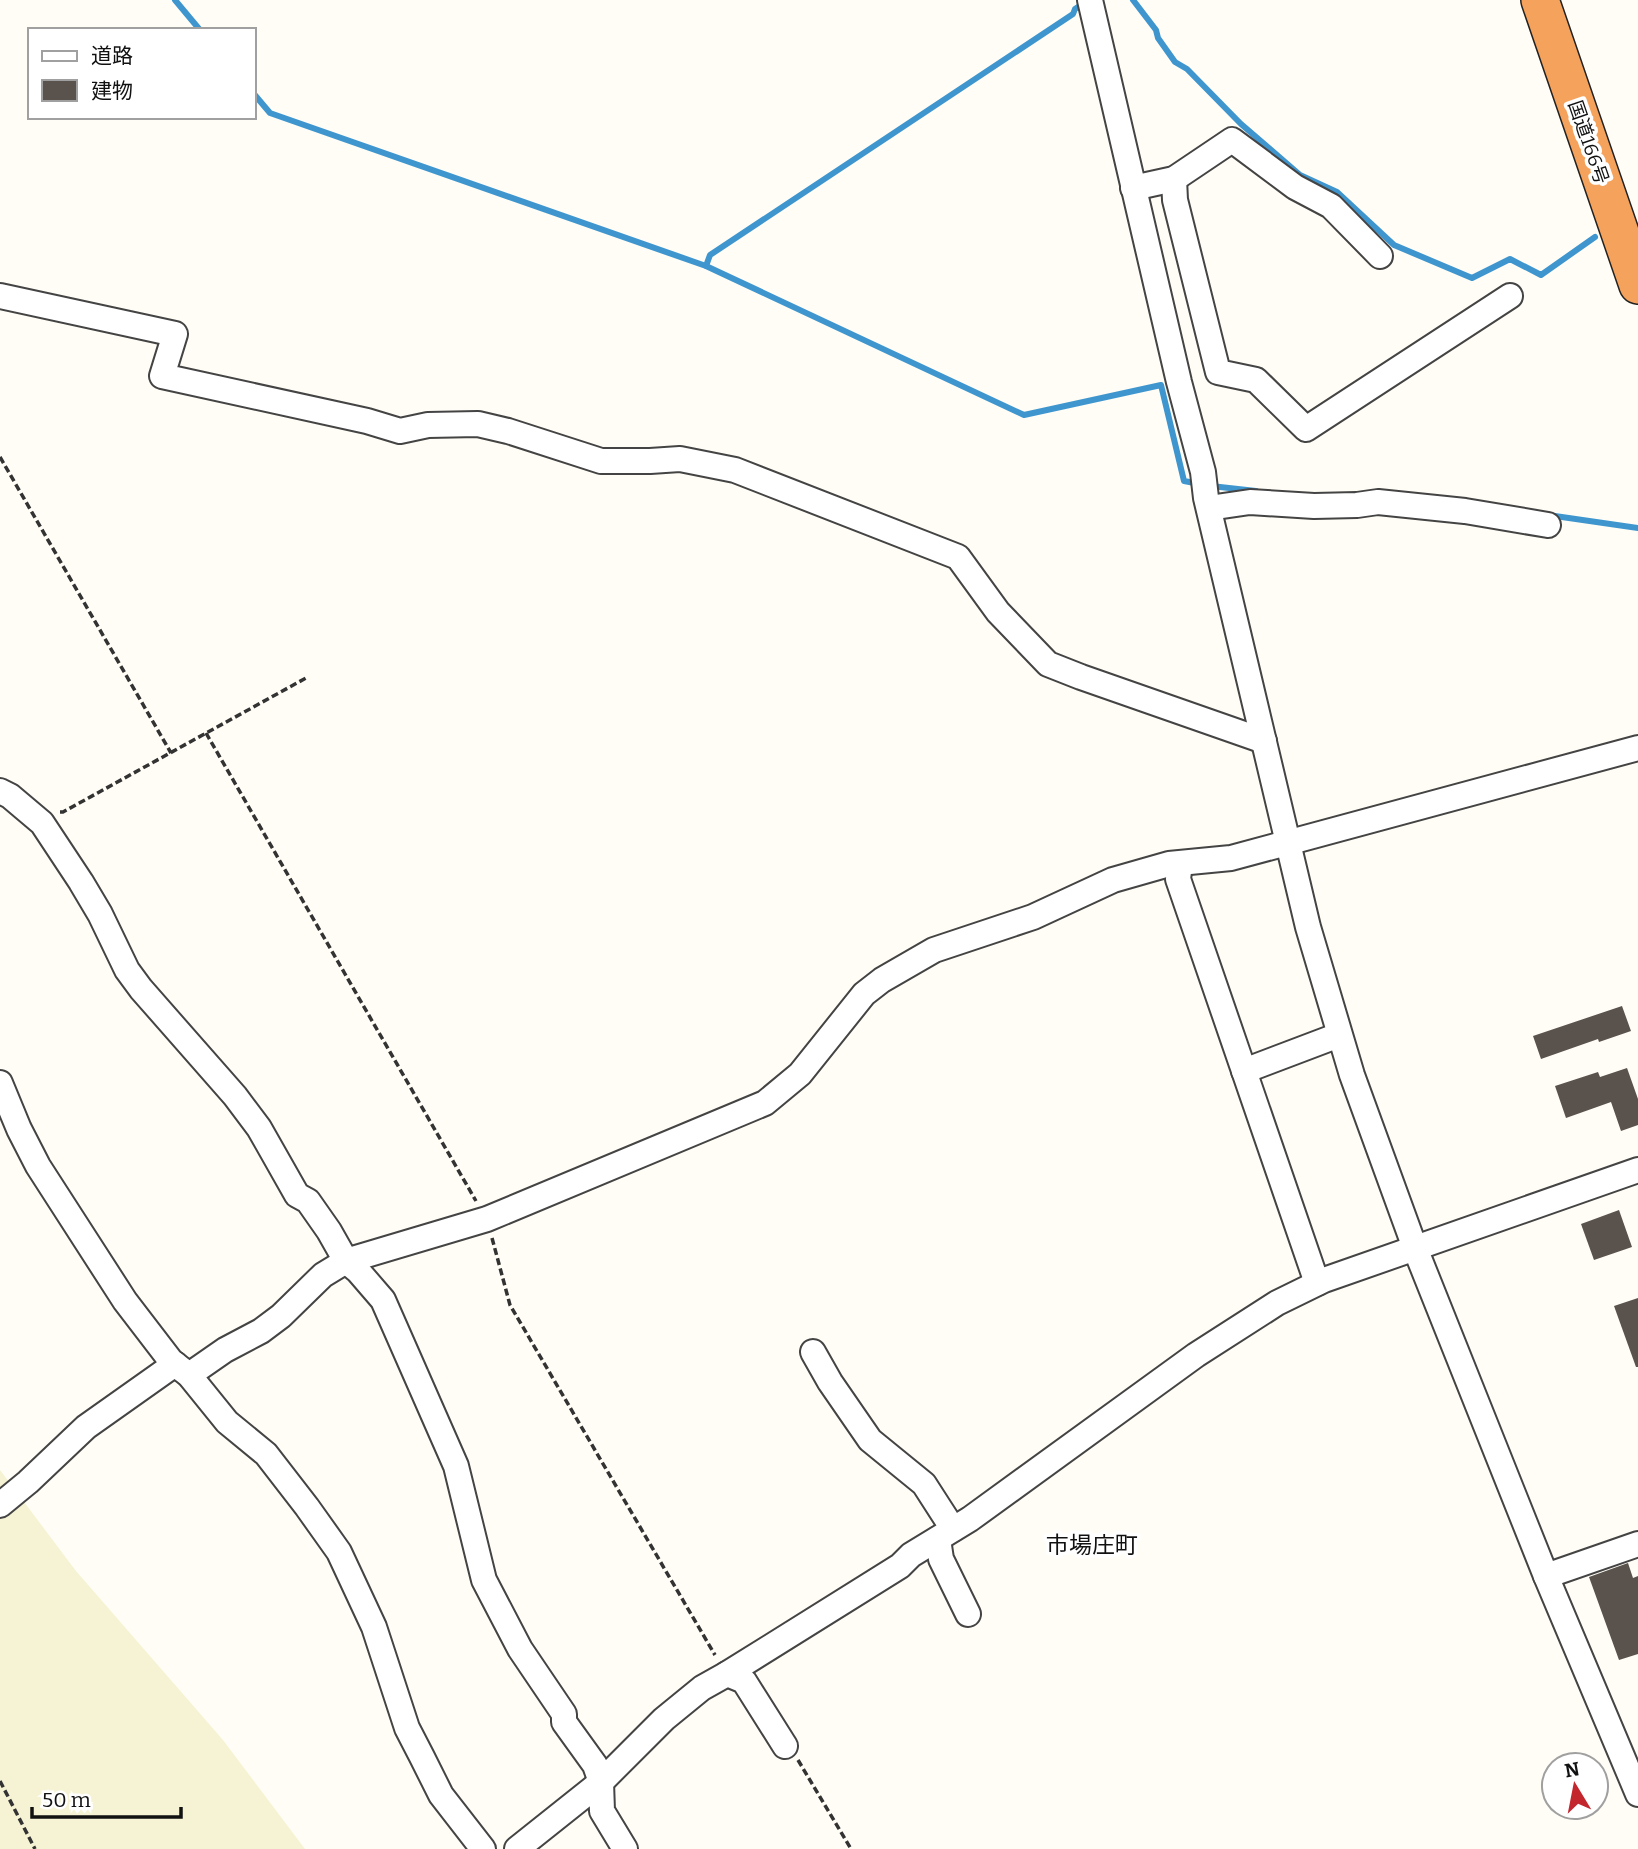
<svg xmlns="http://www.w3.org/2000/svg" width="1638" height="1849" font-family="Bitter,'Noto Sans JP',serif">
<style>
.farmland{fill:#f6f3d4}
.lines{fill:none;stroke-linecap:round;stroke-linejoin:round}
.stream{stroke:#3f96cf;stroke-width:6}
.building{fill:#5a524d}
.minor-casing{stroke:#444;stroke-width:28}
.highway-casing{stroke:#222;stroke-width:40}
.path{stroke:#333;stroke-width:3.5;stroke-dasharray:7 3.5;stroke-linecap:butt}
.minor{stroke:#fff;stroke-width:24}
.highway{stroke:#f5a25d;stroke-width:37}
.labels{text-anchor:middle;stroke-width:7;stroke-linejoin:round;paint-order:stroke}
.street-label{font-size:19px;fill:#111;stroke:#fff}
.quarter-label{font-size:23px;fill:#111;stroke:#fff}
</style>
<rect width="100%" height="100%" fill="#fffdf5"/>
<polygon class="farmland" points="0,1470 76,1571 223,1740 305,1849 0,1849"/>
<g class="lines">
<g class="stream">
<polyline points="175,0 200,30"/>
<polyline points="1133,0 1156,30 1158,38 1175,62 1187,69 1241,124 1300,175 1337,192 1394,245 1472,278 1510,259 1541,275 1595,237"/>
<polyline points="254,94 270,113 706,266 1024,415 1161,385 1184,481 1200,484"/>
<polyline points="706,266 710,255 1073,14 1075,9 1084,3"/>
<polyline points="1211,486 1256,491"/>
<polyline points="1548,515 1638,528"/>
</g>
</g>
<g class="building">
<polygon points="1622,1006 1631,1031 1599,1042 1598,1039 1541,1059 1533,1036"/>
<polygon points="1627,1068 1638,1099 1638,1125 1621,1131 1611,1102 1566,1118 1555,1086 1598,1072 1600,1077"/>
<polygon points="1619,1210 1632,1247 1594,1260 1581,1224"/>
<polygon points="1638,1298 1638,1367 1636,1367 1614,1306"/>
<polygon points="1628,1563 1633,1578 1638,1576 1638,1654 1619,1660 1589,1577"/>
</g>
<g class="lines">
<g class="minor-casing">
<g id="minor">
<polyline points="1090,0 1179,382 1203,472 1206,498 1308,927 1352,1075 1415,1248 1546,1576 1638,1794"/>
<polyline points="1174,179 1175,200 1218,372 1256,380 1306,429 1510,296"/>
<polyline points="1133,188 1174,179 1232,140 1295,187 1331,206 1380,256"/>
<polyline points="0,296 175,334 162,376 367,421 400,431 428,425 478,424 508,431 601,461 650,461 680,459 735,470 958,557 998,612 1048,664 1081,677 1264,741"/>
<polyline points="1209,508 1250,502 1314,506 1357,505 1378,502 1465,511 1548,525"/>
<polyline points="0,791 10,796 42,823 81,882 100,914 127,970 141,989 235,1096 259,1128 297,1195 308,1201 329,1231 346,1261 358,1271 383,1300 456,1466 484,1580 520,1649 564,1714 564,1722 595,1765 601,1782 602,1811 625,1849"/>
<polyline points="1180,864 1178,879 1317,1283"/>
<polyline points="1244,1071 1339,1035"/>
<polyline points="0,1083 19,1129 38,1166 125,1301 171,1361 189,1375 227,1422 266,1454 307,1507 339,1552 374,1627 407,1728 422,1757 441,1795 483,1849"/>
<polyline points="813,1352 830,1382 870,1440 924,1484 953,1529"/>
<polyline points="189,1375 225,1350 261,1331 281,1316 323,1275 346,1261 487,1219 765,1103 800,1074 864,994 882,980 934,950 1033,917 1113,880 1169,864 1231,858 1638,748"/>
<polyline points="0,1505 28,1482 86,1427 175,1364"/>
<polyline points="938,1539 941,1559 968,1614"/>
<polyline points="1546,1576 1638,1544"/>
<polyline points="727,1674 744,1681 785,1746"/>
<polyline points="517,1849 601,1782 664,1719 702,1688 727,1674 900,1566 911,1555 970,1519 1196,1355 1277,1303 1324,1280 1638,1170"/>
</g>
</g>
<g class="highway-casing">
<polyline id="highway" points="1540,0 1638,285"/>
</g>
<g class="path">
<polyline points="0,457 171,753"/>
<polyline points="206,733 476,1201"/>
<polyline points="60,812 63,812 306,678"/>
<polyline points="492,1238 510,1305 715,1655"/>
<polyline points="798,1760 851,1849"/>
<polyline points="0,1781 35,1849"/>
</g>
<use href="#minor" class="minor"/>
<use href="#highway" class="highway"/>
</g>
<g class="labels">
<g class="street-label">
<text transform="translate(1589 142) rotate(71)" y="7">国道166号</text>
</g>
<g class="quarter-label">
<text x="1092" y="1553">市場庄町</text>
</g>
</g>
<rect x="28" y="28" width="228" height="91" fill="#ffffff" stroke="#a0a0a0" stroke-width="2"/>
<rect x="42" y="51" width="35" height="10" fill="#ffffff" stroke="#a0a0a0" stroke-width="2"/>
<text x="91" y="63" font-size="21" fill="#111111">道路</text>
<rect x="42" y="80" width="35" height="21" fill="#5a524d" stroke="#a0a0a0" stroke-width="2"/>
<text x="91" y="98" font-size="21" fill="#111111">建物</text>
<g transform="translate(1575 1786) rotate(350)"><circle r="33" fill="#ffffff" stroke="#a0a0a0" stroke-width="2"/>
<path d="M0-5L12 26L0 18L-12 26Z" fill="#c4262e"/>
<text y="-10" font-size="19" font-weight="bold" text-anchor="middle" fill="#111111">N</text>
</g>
<path d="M32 1807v10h149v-10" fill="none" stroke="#111111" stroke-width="3.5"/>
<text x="42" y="1807" font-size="21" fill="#111111" stroke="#ffffff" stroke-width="5" paint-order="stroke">50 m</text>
</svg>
